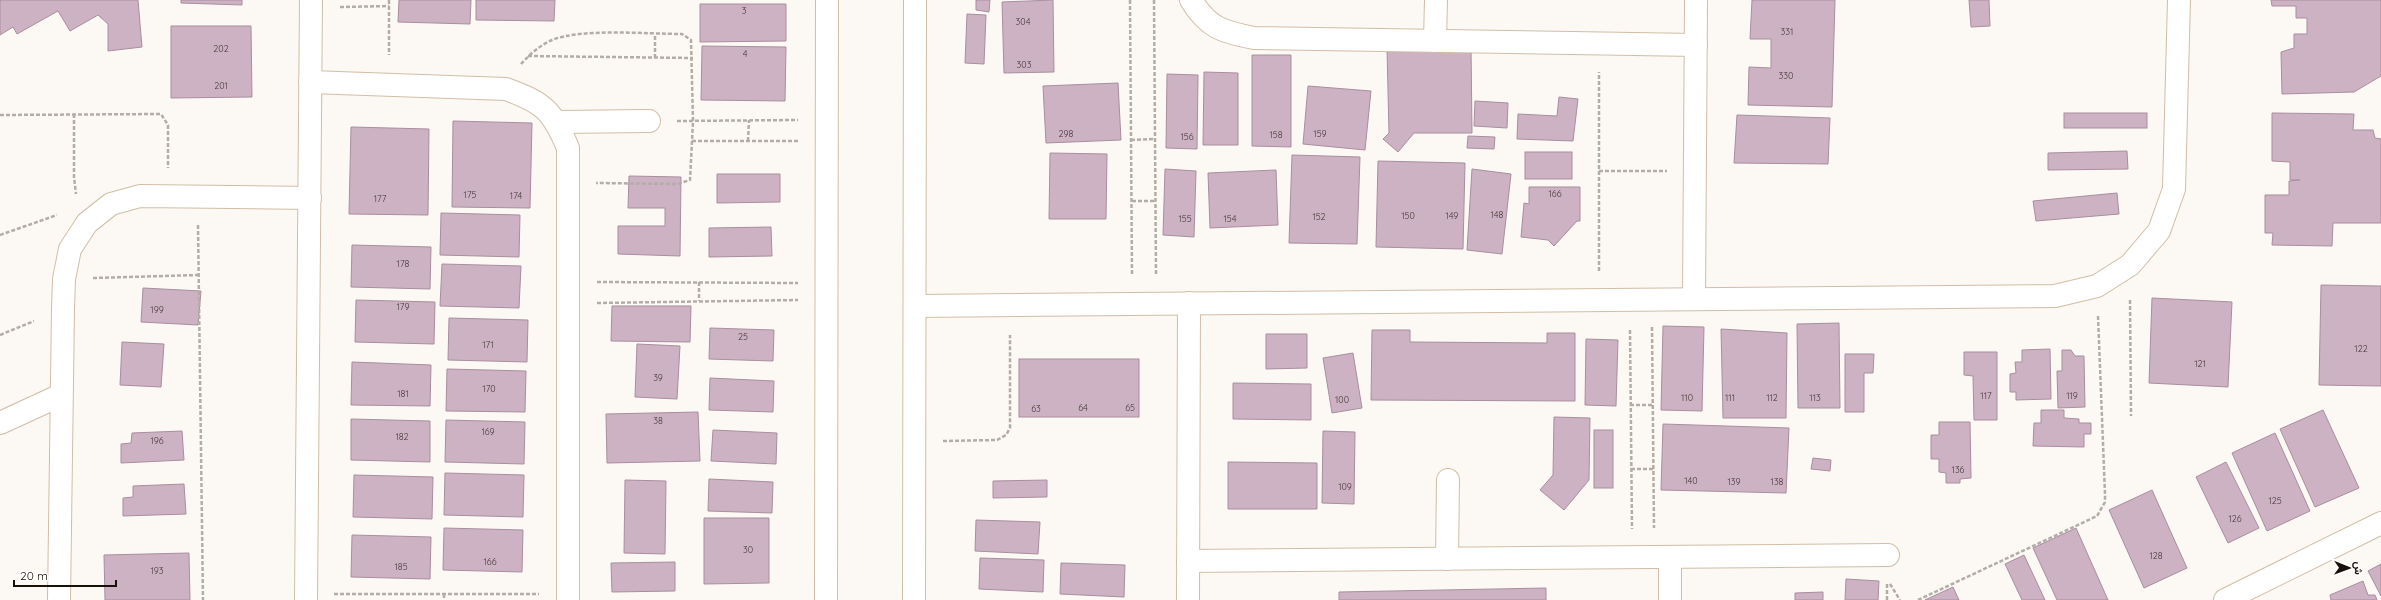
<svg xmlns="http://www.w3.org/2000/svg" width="2381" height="600" font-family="Quicksand,Vazirmatn,sans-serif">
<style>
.building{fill:#cdb2c3;stroke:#a88e9f}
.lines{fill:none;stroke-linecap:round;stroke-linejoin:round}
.minor-casing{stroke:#d0bea6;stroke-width:24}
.path{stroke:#b2ada7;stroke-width:2.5;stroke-dasharray:4 2;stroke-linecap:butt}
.minor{stroke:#fff;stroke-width:22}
.labels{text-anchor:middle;stroke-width:4;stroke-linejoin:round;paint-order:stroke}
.number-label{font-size:9px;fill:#453938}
</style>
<rect width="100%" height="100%" fill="#fcf8f3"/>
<g class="building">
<polygon points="0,0 138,0 142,47 108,51 108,24 98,15 70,31 58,11 17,34 13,27 0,35"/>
<polygon points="181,0 242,0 242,5 181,3"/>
<polygon points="399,0 471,0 470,24 398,22"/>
<polygon points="476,0 555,0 554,21 476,20"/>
<polygon points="976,0 990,0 989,12 976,10"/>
<polygon points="1053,0 1054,72 1004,73 1002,2"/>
<polygon points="1752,0 1835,0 1832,107 1748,105 1749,67 1771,68 1771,39 1750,39"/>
<polygon points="1969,0 1989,0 1990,26 1971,27"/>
<polygon points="2271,0 2381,0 2381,76 2354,92 2282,94 2281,52 2294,48 2294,34 2307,34 2307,18 2296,18 2296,6 2272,6"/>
<polygon points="700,4 786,4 786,41 700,42"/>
<polygon points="967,14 986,15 984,64 965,63"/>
<polygon points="171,26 251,26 252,97 171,98"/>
<polygon points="702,46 786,47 785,101 701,100"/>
<polygon points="1471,47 1472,133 1414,133 1398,152 1383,139 1389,133 1387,48"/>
<polygon points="1252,55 1291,55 1291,147 1252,146"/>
<polygon points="1204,72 1238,73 1238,145 1203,145"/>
<polygon points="1167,74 1198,75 1197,149 1166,148"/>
<polygon points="1118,83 1121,140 1046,143 1043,86"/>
<polygon points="1308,86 1371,91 1365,150 1303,144"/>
<polygon points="1559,97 1578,99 1573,141 1517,139 1518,114 1557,116"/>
<polygon points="1475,101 1508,103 1507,128 1474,126"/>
<rect x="2064" y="113" width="83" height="15"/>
<polygon points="2272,113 2354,114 2353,130 2373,130 2375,138 2381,139 2381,223 2333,223 2332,246 2272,245 2273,233 2265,233 2265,195 2289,195 2289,181 2300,180 2290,180 2290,162 2272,161"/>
<polygon points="1737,115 1830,118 1828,164 1734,163"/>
<polygon points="453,121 532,123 530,208 452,207"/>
<polygon points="351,127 429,129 428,215 349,214"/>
<polygon points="1468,136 1495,137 1494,149 1467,148"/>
<polygon points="2127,151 2128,169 2048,170 2048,153"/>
<rect x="1525" y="152" width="47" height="27"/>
<polygon points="1050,153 1107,154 1106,219 1049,219"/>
<polygon points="1292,155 1360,157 1357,244 1289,243"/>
<polygon points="1378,161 1465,163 1463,249 1376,247"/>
<polygon points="1165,169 1196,171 1194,237 1163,235"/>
<polygon points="1472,169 1511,174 1502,254 1467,250"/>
<polygon points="1276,170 1278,225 1210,228 1208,173"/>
<polygon points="717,174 780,174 780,202 717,203"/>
<polygon points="629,176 681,177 680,256 618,254 618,226 665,226 665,208 628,208"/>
<polygon points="1529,187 1580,187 1580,221 1577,221 1554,246 1548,240 1521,237 1524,203 1529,204"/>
<polygon points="2117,193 2119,214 2036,221 2033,201"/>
<polygon points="441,213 520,215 519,257 440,255"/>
<polygon points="771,227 772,256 709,257 709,228"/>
<polygon points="352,245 431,247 430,289 351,287"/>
<polygon points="442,264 521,266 519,308 440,306"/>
<polygon points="2321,285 2381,286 2381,386 2319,385"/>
<polygon points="143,288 201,291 198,325 141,322"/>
<polygon points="2152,298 2232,302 2228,387 2149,383"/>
<polygon points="356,300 435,302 434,344 355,342"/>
<polygon points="612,306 691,306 690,342 611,341"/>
<polygon points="449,318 528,320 527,362 448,360"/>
<polygon points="1839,323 1840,408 1798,408 1797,324"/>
<polygon points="1663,326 1704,327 1702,411 1661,410"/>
<polygon points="710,328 774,330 773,361 709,359"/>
<polygon points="1721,329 1787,333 1786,418 1723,418"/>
<polygon points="1372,330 1410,330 1410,342 1547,343 1547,333 1575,333 1575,401 1371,400"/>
<polygon points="1266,334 1307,334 1307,368 1266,369"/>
<polygon points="1586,339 1618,340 1616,406 1585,405"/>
<polygon points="122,342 164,344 161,387 120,385"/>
<polygon points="637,344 680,346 677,399 635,397"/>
<polygon points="2050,349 2051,399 2016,400 2016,392 2010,392 2010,374 2016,373 2015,362 2022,362 2022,350"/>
<polygon points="2062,350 2071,350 2075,356 2084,356 2085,407 2058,408 2057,371 2062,371"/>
<polygon points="1964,352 1997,352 1997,420 1974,420 1973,376 1964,375"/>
<polygon points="1353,353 1362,408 1332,413 1323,358"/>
<polygon points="1845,354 1874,354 1873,373 1864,373 1864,412 1845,412"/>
<rect x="1019" y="359" width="120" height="58"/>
<polygon points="352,362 431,365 430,406 351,405"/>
<polygon points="447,369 526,371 525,412 446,411"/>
<polygon points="710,378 774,381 773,412 709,410"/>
<polygon points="1233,383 1311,384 1311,420 1233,419"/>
<polygon points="2041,410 2064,410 2064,418 2079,419 2079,423 2091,423 2091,434 2084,434 2084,447 2033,446 2034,423 2041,423"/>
<polygon points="2323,410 2359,488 2315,507 2280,429"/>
<polygon points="698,412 700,461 607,463 606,414"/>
<polygon points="1554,417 1590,418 1589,480 1564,510 1540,490 1553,475"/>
<polygon points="351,419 430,421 430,462 351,460"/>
<polygon points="446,420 525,422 524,464 445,462"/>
<polygon points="1939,422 1970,422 1971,478 1960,479 1960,483 1946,483 1946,473 1939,472 1939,459 1931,459 1931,435 1939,435"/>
<polygon points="1663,424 1789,428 1786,493 1661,490"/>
<polygon points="713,430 777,433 776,464 711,461"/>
<rect x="1594" y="430" width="19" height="58"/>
<polygon points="182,431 184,460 121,463 121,444 131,443 132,433"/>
<polygon points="1323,431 1355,432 1354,504 1322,503"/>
<polygon points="2275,433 2310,511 2267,531 2232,453"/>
<polygon points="1813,458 1831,460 1830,471 1811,469"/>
<polygon points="1228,462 1317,463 1317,509 1228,509"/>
<polygon points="2226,462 2259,528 2228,543 2196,477"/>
<polygon points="445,473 524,475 523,517 444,515"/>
<polygon points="354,475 433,477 432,519 353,517"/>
<polygon points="709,479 773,482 772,513 708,511"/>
<polygon points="625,480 666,481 665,554 624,553"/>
<polygon points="1047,480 1047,497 993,498 993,481"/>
<polygon points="184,484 186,514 123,516 123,498 133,497 133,486"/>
<polygon points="2152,490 2187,568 2144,588 2109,510"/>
<polygon points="704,518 769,518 769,583 704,584"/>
<polygon points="976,520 1040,522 1038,554 975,551"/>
<polygon points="444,528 523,530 522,572 443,570"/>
<polygon points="2076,528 2108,600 2057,600 2033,548"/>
<polygon points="352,535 431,537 430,579 351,577"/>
<polygon points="189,553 190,600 105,600 104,555"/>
<polygon points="2024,555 2045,600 2022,600 2005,564"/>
<polygon points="980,558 1044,560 1043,592 979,589"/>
<polygon points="675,562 675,591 612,592 611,563"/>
<polygon points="1061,563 1125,565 1124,597 1060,594"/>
<polygon points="2381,564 2381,596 2368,571"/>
<polygon points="1846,579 1879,581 1878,600 1845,600"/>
<polygon points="2363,581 2368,595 2375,595 2377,600 2331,600 2330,595"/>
<polygon points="1953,587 1959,600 1925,600"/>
<polygon points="1546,588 1546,600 1339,600 1339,592"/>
<polygon points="1823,592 1823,600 1795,600 1795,593"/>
</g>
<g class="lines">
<g class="minor-casing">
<g id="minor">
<path d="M 1191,0 C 1208,28 1223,32 1254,38 L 1696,45"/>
<polyline points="1435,41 1436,0"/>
<path d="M 310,82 L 506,89 C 544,103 552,110 568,148 L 568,600"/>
<polyline points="557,122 649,121"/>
<polyline points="1694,299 1696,0"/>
<polyline points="915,306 2055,296 2097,286 2130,265 2159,231 2174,189 2179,0"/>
<polyline points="0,423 61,395"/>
<polyline points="1447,559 1448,480"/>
<polyline points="1188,561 1888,555"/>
<polyline points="59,600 63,309 64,279 70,249 87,223 111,204 140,196 310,198"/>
<polyline points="306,600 311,0"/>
<polyline points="826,600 827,0"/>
<polyline points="914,600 915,0"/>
<polyline points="1188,600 1189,303"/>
<polyline points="1670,600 1670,557"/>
<polyline points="2225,600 2381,523"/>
</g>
</g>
<g class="path">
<polyline points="389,0 389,55"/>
<polyline points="1130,0 1132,275"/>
<polyline points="1154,0 1156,275"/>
<polyline points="340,7 389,6"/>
<polyline points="528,56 693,58"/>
<polyline points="655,58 655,34"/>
<path d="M 521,64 C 529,55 540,45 552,40 C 582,28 648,34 682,34 L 691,40 L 693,121 L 690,180 L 677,184 L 596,183"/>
<polyline points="74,114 74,177 76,194"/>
<polyline points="0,115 161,114 168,125 168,168"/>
<polyline points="677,121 798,120"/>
<polyline points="1131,140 1155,139"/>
<polyline points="692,141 798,141"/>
<polyline points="748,141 749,120"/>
<polyline points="1599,171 1667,171"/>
<polyline points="1132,201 1155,201"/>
<polyline points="198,225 203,600"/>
<polyline points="0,235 57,215"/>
<polyline points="1599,271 1599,72"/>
<polyline points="93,278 199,275"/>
<polyline points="597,282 798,283"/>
<polyline points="699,282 699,301"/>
<polyline points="2130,300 2131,416"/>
<polyline points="597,303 798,300"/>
<polyline points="1652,327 1654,528"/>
<polyline points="1630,330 1632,529"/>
<polyline points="0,335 34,321"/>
<polyline points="1630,405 1653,405"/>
<polyline points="943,441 997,440 1006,435 1010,428 1010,335"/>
<polyline points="1631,469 1654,469"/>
<polyline points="1890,584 1900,600"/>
<polyline points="334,594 539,594"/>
<polyline points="444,594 444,600"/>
<polyline points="1887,600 1887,584"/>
<polyline points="1918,600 2097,516 2105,502 2105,494 2098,316"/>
</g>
<use href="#minor" class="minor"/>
</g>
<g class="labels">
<g class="number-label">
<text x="744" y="14">3</text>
<text x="1023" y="25">304</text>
<text x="1787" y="35">331</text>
<text x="221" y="52">202</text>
<text x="745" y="57">4</text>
<text x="1024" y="68">303</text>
<text x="1786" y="79">330</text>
<text x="221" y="89">201</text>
<text x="1066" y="137">298</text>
<text x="1320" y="137">159</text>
<text x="1276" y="138">158</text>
<text x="1187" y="140">156</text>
<text x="1555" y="197">166</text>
<text x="470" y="198">175</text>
<text x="516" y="199">174</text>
<text x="380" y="202">177</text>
<text x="1497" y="218">148</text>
<text x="1408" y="219">150</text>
<text x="1452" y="219">149</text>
<text x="1319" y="220">152</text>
<text x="1185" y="222">155</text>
<text x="1230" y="222">154</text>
<text x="403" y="267">178</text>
<text x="403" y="310">179</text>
<text x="157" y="313">199</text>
<text x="743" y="340">25</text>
<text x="488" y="348">171</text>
<text x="2361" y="352">122</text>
<text x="2200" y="367">121</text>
<text x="658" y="381">39</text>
<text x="489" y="392">170</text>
<text x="403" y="397">181</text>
<text x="1986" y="399">117</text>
<text x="2072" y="399">119</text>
<text x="1687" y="401">110</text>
<text x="1730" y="401">111</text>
<text x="1772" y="401">112</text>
<text x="1815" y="401">113</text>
<text x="1342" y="403">100</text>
<text x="1083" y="411">64</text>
<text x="1130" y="411">65</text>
<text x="1036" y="412">63</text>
<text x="658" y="424">38</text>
<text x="488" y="435">169</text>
<text x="402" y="440">182</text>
<text x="157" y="444">196</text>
<text x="1958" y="473">136</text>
<text x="1691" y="484">140</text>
<text x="1734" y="485">139</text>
<text x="1777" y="485">138</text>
<text x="1345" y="490">109</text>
<text x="2275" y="504">125</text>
<text x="2235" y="522">126</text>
<text x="748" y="553">30</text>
<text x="2156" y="559">128</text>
<text x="490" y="565">166</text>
<text x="401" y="570">185</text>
<text x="157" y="574">193</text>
</g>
</g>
<g transform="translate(2349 568) rotate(91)" stroke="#ffffff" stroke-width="3" paint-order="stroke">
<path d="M0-3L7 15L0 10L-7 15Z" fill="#181109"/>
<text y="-6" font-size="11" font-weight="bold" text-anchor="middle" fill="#181109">ش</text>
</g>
<path d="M14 580v6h102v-6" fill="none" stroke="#181109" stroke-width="2"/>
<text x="20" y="580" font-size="12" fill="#181109" stroke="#ffffff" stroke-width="3" paint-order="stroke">20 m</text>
</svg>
